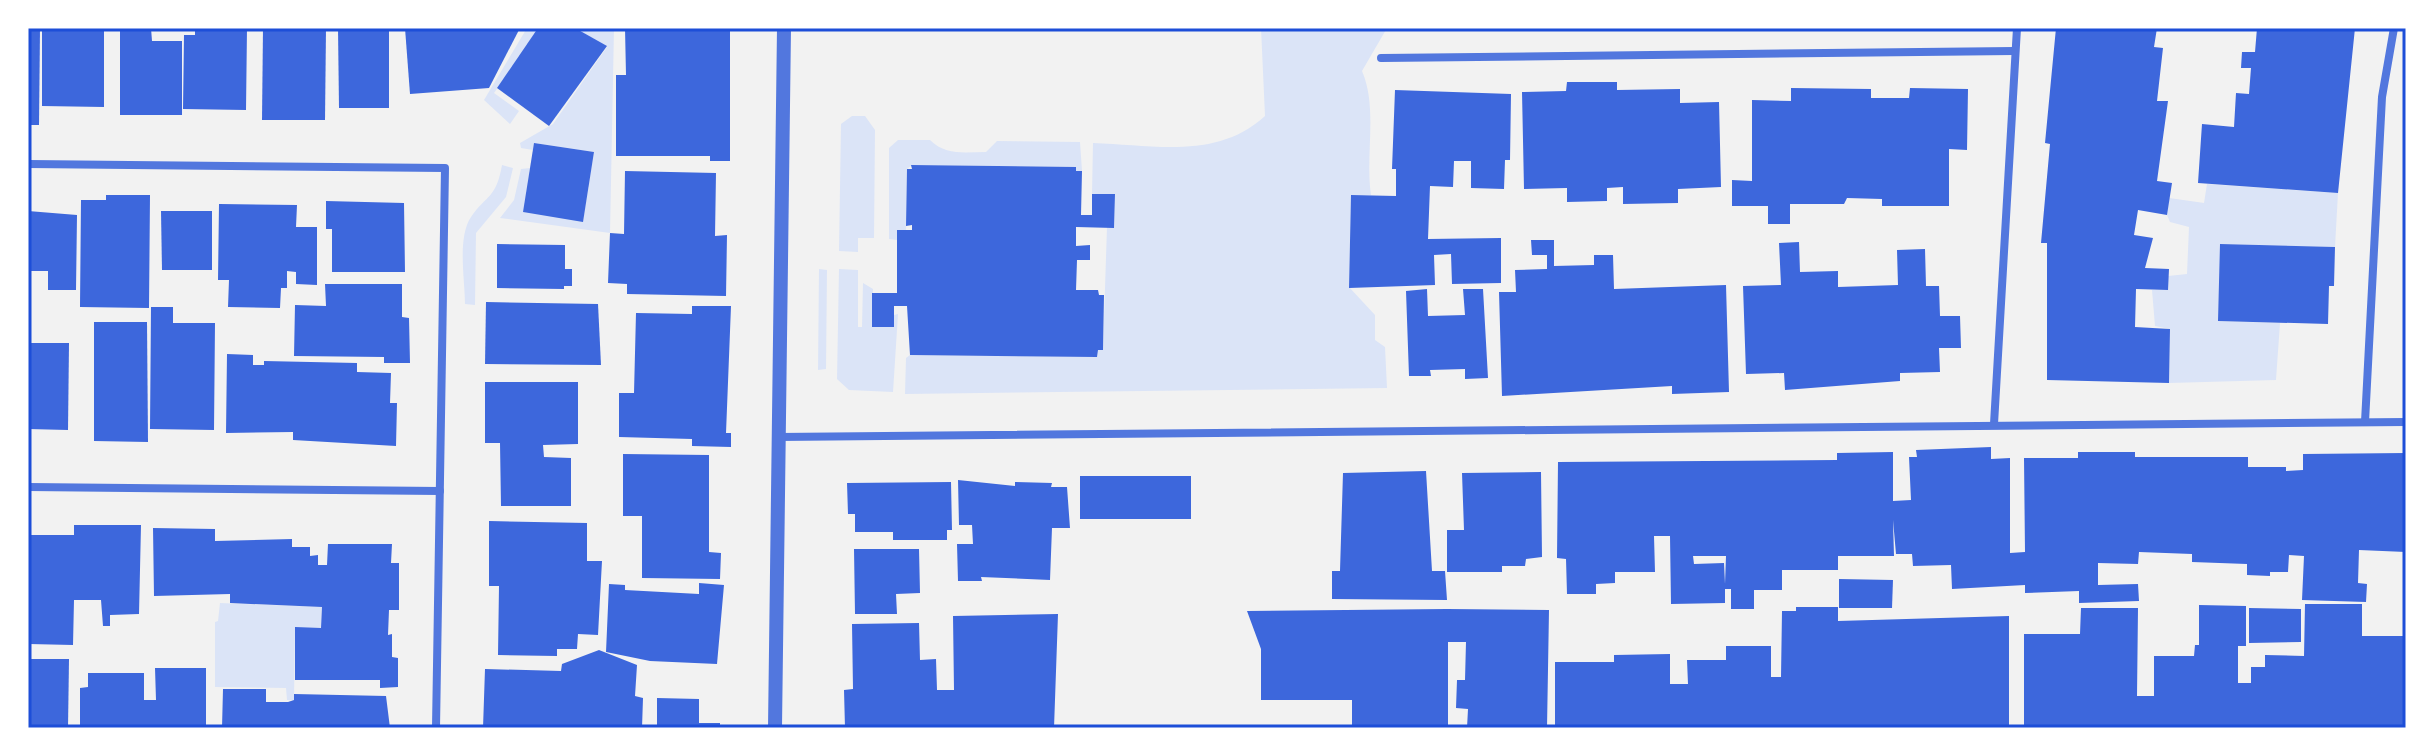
<svg xmlns="http://www.w3.org/2000/svg" width="2434" height="756" font-family="Lato,sans-serif">
<style>
.green{fill:#dbe4f7}
.building{fill:#3d67dc;fill-rule:evenodd}
.lines{fill:none;stroke-linecap:round;stroke-linejoin:round}
.minor{stroke:#5277de;stroke-width:8}
.tertiary{stroke:#5277de;stroke-width:14}
.neatline{fill:none;stroke:#1d4ed8;stroke-width:3}
</style>
<rect width="100%" height="100%" fill="#f2f2f2"/>
<g class="green">
<polygon points="527,28 538,28 538,32 494,93 519,111 510,124 484,100"/>
<polygon points="575,28 614,28 610,233 500,218 514,200 521,169 530,168 524,212 583,221 594,152 534,143 533,150 521,148 520,143 553,124 607,47"/>
<path d="M 1261,28 L 1387,28 L 1362,71 C 1378,108 1365,155 1371,195 L 1351,196 L 1349,287 L 1375,315 L 1375,340 L 1385,347 L 1387,388 L 905,394 L 906,358 L 910,355 L 1097,357 L 1098,350 L 1103,350 L 1107,227 L 1114,227 L 1115,195 L 1092,194 L 1093,143 C 1154,145 1217,160 1265,116 Z"/>
<polygon points="852,116 865,116 875,130 874,238 858,238 858,252 839,251 841,124"/>
<path d="M 898,140 L 930,140 C 946,156 965,152 986,152 L 997,141 L 1080,142 L 1082,171 L 1076,171 L 1076,167 L 912,165 L 907,169 L 906,230 L 897,240 L 889,239 L 889,148 Z"/>
<path d="M 502,165 L 513,168 L 506,197 L 476,233 L 475,305 L 465,304 C 465,280 457,238 471,217 C 487,194 496,199 502,165 Z"/>
<polygon points="2207,184 2338,193 2335,247 2221,244 2218,321 2280,323 2276,380 2169,383 2170,329 2155,326 2152,290 2168,290 2168,276 2187,274 2189,227 2170,222 2167,215 2169,198 2204,203"/>
<polygon points="819,269 827,270 826,369 818,370"/>
<polygon points="839,269 858,270 858,327 862,327 863,283 873,289 872,327 893,327 894,315 898,314 893,392 849,390 837,379"/>
<polygon points="220,603 322,607 321,628 295,628 294,700 287,700 286,688 215,687 215,622 218,621"/>
</g>
<g class="building">
<polygon points="28,28 40,28 39,125 28,125"/>
<polygon points="42,28 104,28 104,107 42,106"/>
<polygon points="120,28 151,28 152,41 182,41 182,115 120,115"/>
<polygon points="195,28 247,28 246,110 183,109 184,35 195,35"/>
<polygon points="263,28 326,28 325,120 262,120"/>
<polygon points="338,28 389,28 389,108 339,108"/>
<polygon points="405,28 520,28 489,88 410,94"/>
<polygon points="538,28 575,28 607,46 549,126 497,88"/>
<polygon points="625,28 730,28 730,161 710,161 710,156 616,156 616,75 626,75"/>
<polygon points="2056,28 2157,28 2154,47 2163,48 2157,101 2168,101 2157,181 2172,183 2167,215 2138,210 2134,235 2153,238 2145,268 2169,269 2168,290 2136,289 2135,327 2170,329 2169,383 2047,380 2047,243 2041,243 2050,144 2045,143"/>
<polygon points="2257,28 2355,28 2338,193 2198,183 2202,124 2234,127 2236,93 2249,94 2251,68 2241,68 2242,52 2255,52"/>
<polygon points="1567,82 1617,82 1617,90 1680,89 1680,103 1719,102 1721,187 1678,189 1678,203 1623,204 1623,187 1607,188 1607,201 1567,202 1567,188 1524,189 1522,92 1566,91"/>
<polygon points="1791,88 1871,89 1871,98 1909,98 1910,88 1968,89 1967,150 1949,149 1949,206 1882,206 1882,199 1847,198 1844,204 1790,204 1790,224 1768,224 1768,206 1732,206 1732,180 1752,181 1752,100 1791,101"/>
<polygon points="1395,90 1511,94 1510,160 1505,160 1504,189 1471,188 1471,161 1454,161 1453,187 1430,186 1428,239 1501,238 1501,283 1452,284 1451,254 1434,255 1435,285 1349,288 1351,195 1396,196 1396,169 1392,169"/>
<polygon points="534,143 594,152 583,222 523,212"/>
<polygon points="911,165 1076,167 1076,171 1082,171 1081,215 1092,215 1092,194 1115,194 1114,228 1076,227 1076,246 1090,245 1090,260 1077,260 1076,290 1098,290 1099,295 1104,295 1103,350 1098,350 1097,357 910,355 907,306 894,306 894,327 872,327 872,293 897,293 897,230 912,230 912,225 906,226 907,169 912,169"/>
<polygon points="625,171 716,173 715,236 727,235 726,296 627,294 627,284 608,283 610,233 624,234"/>
<polygon points="106,195 150,195 149,308 80,307 81,200 106,200"/>
<polygon points="326,201 404,203 405,272 332,272 332,229 326,229"/>
<polygon points="219,204 297,205 296,227 317,227 317,285 296,284 296,272 287,271 287,288 281,288 280,308 228,307 229,280 218,280"/>
<polygon points="28,211 77,215 76,290 48,290 48,271 28,271"/>
<polygon points="161,211 212,211 212,270 162,270"/>
<polygon points="1531,240 1554,240 1554,266 1594,265 1594,255 1613,255 1614,289 1726,285 1729,392 1672,394 1672,386 1502,396 1499,292 1516,292 1515,270 1547,269 1547,255 1532,255"/>
<polygon points="1799,242 1800,272 1838,271 1838,287 1898,285 1897,250 1925,249 1926,286 1939,286 1940,316 1960,316 1961,348 1939,348 1940,372 1900,373 1900,381 1785,390 1784,373 1746,374 1743,286 1781,285 1779,243"/>
<polygon points="497,244 565,245 565,269 572,269 572,286 564,286 564,289 497,288"/>
<polygon points="2220,244 2335,247 2334,286 2329,286 2328,324 2218,321"/>
<polygon points="325,284 402,284 402,317 409,318 410,363 384,363 384,357 294,356 295,305 326,306"/>
<polygon points="1427,289 1428,316 1465,315 1463,289 1483,289 1488,378 1465,379 1465,369 1430,370 1431,376 1409,376 1406,291"/>
<polygon points="486,302 598,304 601,365 485,364"/>
<polygon points="692,306 731,306 726,433 731,433 731,447 692,446 692,439 619,437 619,393 634,393 636,313 692,314"/>
<polygon points="151,307 173,307 173,323 215,323 214,430 150,429"/>
<polygon points="94,322 147,322 148,442 94,441"/>
<polygon points="28,343 69,343 68,430 28,429"/>
<polygon points="227,354 253,355 253,365 264,365 264,361 357,363 357,372 391,373 390,403 397,403 396,446 293,440 293,432 226,433"/>
<polygon points="485,382 578,382 578,444 543,445 544,457 571,458 571,506 501,506 500,443 485,443"/>
<path d="M 1991,447 L 1991,459 L 2010,458 L 2010,553 L 2025,552 L 2024,458 L 2078,458 L 2078,452 L 2135,452 L 2135,457 L 2248,457 L 2248,467 L 2286,467 L 2286,471 L 2303,470 L 2303,454 L 2406,453 L 2406,552 L 2359,550 L 2358,583 L 2367,584 L 2366,602 L 2302,600 L 2304,556 L 2289,555 L 2288,572 L 2270,572 L 2270,576 L 2247,575 L 2247,564 L 2192,562 L 2192,554 L 2139,552 L 2138,564 L 2098,563 L 2098,585 L 2138,584 L 2139,601 L 2079,603 L 2079,591 L 2025,593 L 2025,585 L 1952,589 L 1951,565 L 1913,566 L 1912,554 L 1896,554 L 1893,520 L 1894,556 L 1838,556 L 1838,570 L 1782,570 L 1782,590 L 1754,590 L 1754,609 L 1731,609 L 1731,589 L 1725,589 L 1725,603 L 1671,604 L 1670,536 L 1654,536 L 1655,572 L 1615,572 L 1615,583 L 1596,584 L 1596,594 L 1567,594 L 1566,559 L 1557,558 L 1558,462 L 1837,460 L 1837,453 L 1893,452 L 1893,501 L 1911,500 L 1909,457 L 1917,457 L 1916,450 ZM 1693,556 L 1726,556 L 1725,584 L 1724,563 L 1694,564 Z"/>
<polygon points="623,454 709,455 709,552 721,553 720,579 642,578 642,516 623,516"/>
<polygon points="1426,471 1432,571 1445,571 1447,600 1332,599 1332,571 1340,571 1343,473"/>
<polygon points="1541,472 1542,557 1526,559 1525,566 1502,566 1502,572 1447,572 1447,530 1464,530 1462,473"/>
<rect x="1080" y="476" width="111" height="43"/>
<polygon points="958,480 1015,486 1015,482 1052,483 1051,487 1067,487 1070,528 1052,528 1050,580 981,577 982,581 958,581 957,544 973,544 972,525 959,525"/>
<polygon points="951,482 952,530 947,530 947,540 893,540 893,532 855,532 855,514 848,514 847,483"/>
<polygon points="489,521 587,523 587,561 602,561 598,635 578,634 577,649 557,649 557,656 498,655 499,586 489,586"/>
<polygon points="74,525 141,525 139,614 110,615 110,626 103,626 101,600 74,600 73,645 29,644 28,535 74,535"/>
<polygon points="153,528 215,529 215,541 292,539 292,547 310,547 310,556 318,555 318,565 327,565 328,544 392,544 391,563 399,563 399,610 389,610 388,635 392,634 392,657 398,658 398,687 380,688 380,680 295,680 295,627 321,628 322,607 230,603 230,594 154,596"/>
<polygon points="854,549 919,549 920,593 896,594 897,614 855,614"/>
<polygon points="1839,579 1893,580 1892,608 1839,608"/>
<polygon points="699,583 724,585 717,664 650,661 606,652 609,584 625,585 625,590 699,594"/>
<polygon points="2305,604 2362,604 2362,636 2406,636 2406,728 2024,728 2024,634 2080,634 2081,608 2138,608 2137,696 2154,696 2154,656 2194,656 2195,645 2199,645 2199,605 2246,606 2246,646 2238,646 2238,683 2251,683 2251,667 2265,667 2265,655 2304,656"/>
<polygon points="1796,607 1838,607 1838,621 2009,616 2009,728 1555,728 1555,662 1614,662 1614,655 1670,654 1670,684 1688,684 1687,660 1726,660 1726,646 1771,646 1771,677 1781,677 1782,611 1796,611"/>
<polygon points="2249,608 2301,609 2301,642 2249,643"/>
<polygon points="1447,609 1549,610 1547,728 1467,728 1468,709 1456,708 1457,680 1465,680 1466,642 1448,642 1448,728 1352,728 1352,700 1261,700 1261,649 1247,611"/>
<polygon points="1058,614 1054,728 845,728 844,690 853,689 852,624 919,623 920,660 936,659 937,690 954,690 953,616"/>
<polygon points="599,650 637,665 635,696 643,698 642,728 483,728 485,669 561,671 562,664"/>
<polygon points="28,659 69,659 68,728 28,728"/>
<polygon points="155,668 206,668 206,728 80,728 80,688 88,687 88,673 144,673 144,700 156,700"/>
<polygon points="223,689 266,689 266,702 288,702 294,700 294,694 386,696 390,728 222,728"/>
<polygon points="657,698 699,699 699,723 720,723 720,728 657,728"/>
</g>
<g class="lines">
<g class="minor">
<polyline points="1381,58 2014,51"/>
<polyline points="28,164 445,168 436,728"/>
<polyline points="2365,422 2382,97 2394,28"/>
<polyline points="1994,424 2017,28"/>
<polyline points="778,437 2406,422"/>
<polyline points="28,487 440,491"/>
</g>
<polyline class="tertiary" points="775,728 784,28"/>
</g>
<rect width="2434" height="756" fill="none" stroke="#ffffff" stroke-width="60"/>
<rect x="30" y="30" width="2374" height="696" class="neatline"/>
</svg>
